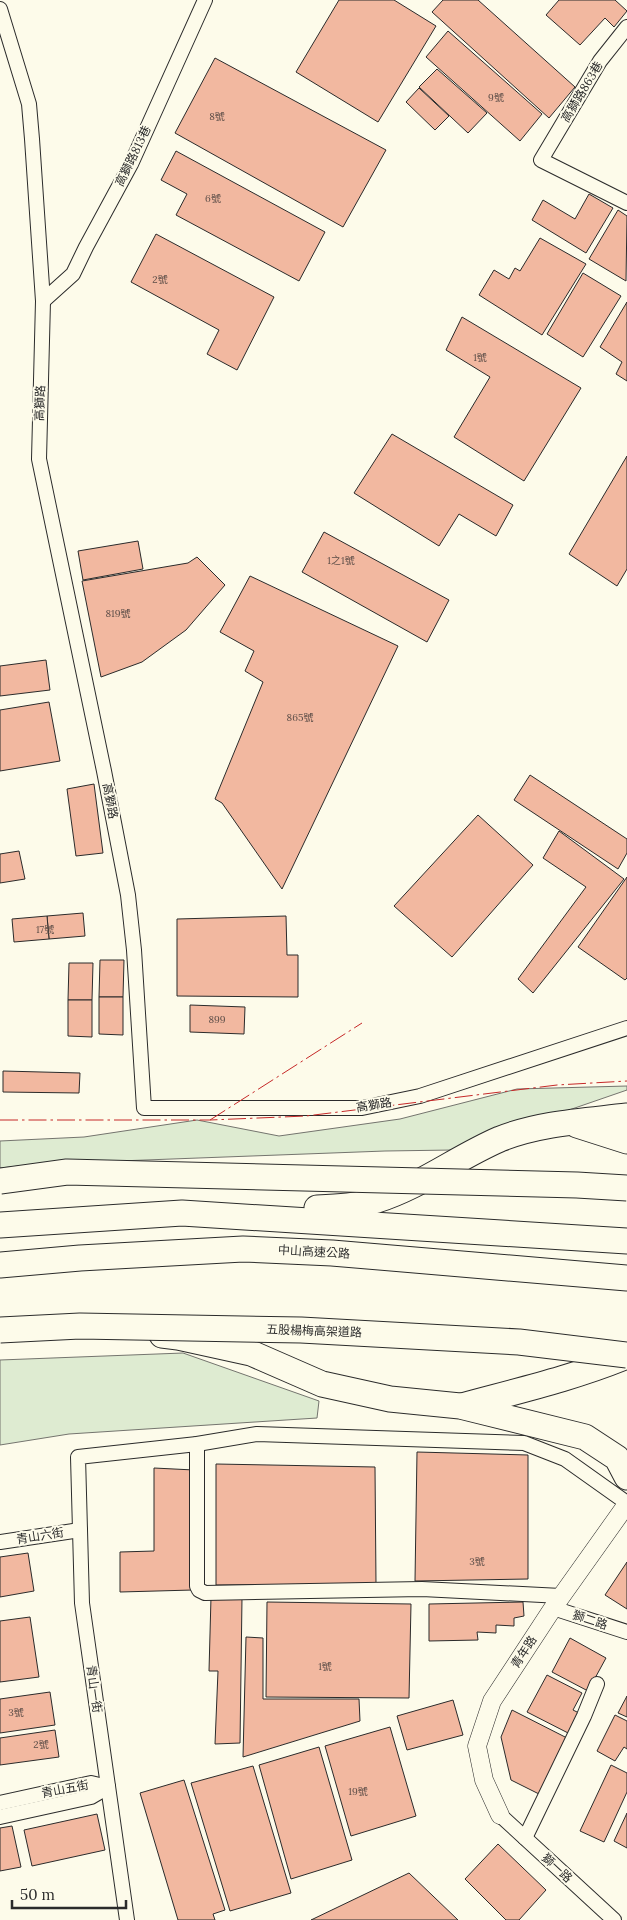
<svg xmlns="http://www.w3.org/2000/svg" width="627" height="1920" font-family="Lora,'Noto Sans TC',serif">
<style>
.green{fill:#deebd1;stroke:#74746e}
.building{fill:#f2b8a0;stroke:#2b2b2b}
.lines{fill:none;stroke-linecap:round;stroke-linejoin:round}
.minor-casing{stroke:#2b2b2b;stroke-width:16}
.tertiary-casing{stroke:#2b2b2b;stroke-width:19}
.motorway-casing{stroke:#2b2b2b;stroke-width:27}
.minor{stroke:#fdfbea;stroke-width:14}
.tertiary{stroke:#fdfbea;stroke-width:18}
.motorway{stroke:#fdfbea;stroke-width:25}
.motorway-bridge-casing{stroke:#2b2b2b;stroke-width:27;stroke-linecap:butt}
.motorway-bridge{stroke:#fdfbea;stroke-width:25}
.power{stroke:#c62828;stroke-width:1;stroke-dasharray:18 4 2.5 4;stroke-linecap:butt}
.labels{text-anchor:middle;stroke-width:4;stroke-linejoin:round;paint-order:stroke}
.number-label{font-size:10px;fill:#5d4e48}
.street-label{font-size:12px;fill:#2b2b2b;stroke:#fdfbea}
</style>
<rect width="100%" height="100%" fill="#fdfbea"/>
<g class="green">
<polygon points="627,1086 627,1090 453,1150 385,1151 39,1164 0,1168 0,1141 84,1137 197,1120 279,1136 400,1119 517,1089"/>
<polygon points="183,1353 319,1401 317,1418 69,1434 0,1445 0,1360"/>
</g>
<g class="building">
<polygon points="339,0 394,0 436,26 378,122 296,72"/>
<polygon points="443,0 478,0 575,87 549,118 432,12"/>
<polygon points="559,0 615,0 627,11 614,27 605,18 580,45 546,15"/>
<polygon points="448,31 542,114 520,141 426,57"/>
<polygon points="215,58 386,150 343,227 175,133"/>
<polygon points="437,69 487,113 468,133 419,87"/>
<polygon points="419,88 449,116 435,130 406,102"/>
<polygon points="176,151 325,232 299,281 176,215 187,194 161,180"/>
<polygon points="589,194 613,208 586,253 532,220 543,200 575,219"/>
<polygon points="618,210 627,216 626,281 589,259"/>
<polygon points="156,234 274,297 237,370 207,354 219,330 131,282"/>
<polygon points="540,238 586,264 542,335 479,295 494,270 509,279 515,268 520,271"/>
<polygon points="583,273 621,296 583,357 547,334"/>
<polygon points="627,302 627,381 616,374 622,362 600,347"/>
<polygon points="462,317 581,388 524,481 454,437 490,377 446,350"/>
<polygon points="392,434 513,505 496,536 459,514 439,546 354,493"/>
<polygon points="627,456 627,569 617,586 569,554"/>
<polygon points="324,532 449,600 427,642 302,572"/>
<polygon points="138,541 143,569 83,580 78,551"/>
<polygon points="197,557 225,585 186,630 142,662 101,677 82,581 188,563"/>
<polygon points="250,576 398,646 282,889 222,803 215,799 263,682 245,671 254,651 220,632"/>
<polygon points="46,660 50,690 0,696 0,666"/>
<polygon points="49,702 60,761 0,771 0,710"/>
<polygon points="530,775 627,839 627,853 618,869 514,800"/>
<polygon points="94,784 103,853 76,856 67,789"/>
<polygon points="478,815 533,865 452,957 394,906"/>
<polygon points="559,831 624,879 533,993 518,979 586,887 543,858"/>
<polygon points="19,851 25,879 0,883 0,854"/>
<polygon points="627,877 627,978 625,980 578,947"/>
<polygon points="83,913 85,936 49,939 47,916"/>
<polygon points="47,916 49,939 14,942 12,919"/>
<polygon points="286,916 287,955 298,955 298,997 177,996 177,919"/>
<polygon points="100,960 124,960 123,997 99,997"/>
<polygon points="69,963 93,963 92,1000 68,1000"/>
<polygon points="99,997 123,997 123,1035 99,1034"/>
<polygon points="68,1000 92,1000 92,1037 68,1036"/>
<polygon points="190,1005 245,1007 244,1034 190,1032"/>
<polygon points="3,1071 80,1073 79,1093 3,1092"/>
<polygon points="417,1452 528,1455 528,1579 415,1581"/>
<polygon points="216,1464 375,1467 376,1584 216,1585"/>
<polygon points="154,1468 194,1470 193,1590 120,1592 120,1552 154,1551"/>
<polygon points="28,1553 34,1591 0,1597 0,1557"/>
<polygon points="627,1562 627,1609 605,1595"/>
<polygon points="211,1597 242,1598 240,1743 215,1744 218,1671 209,1671"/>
<polygon points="267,1602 411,1604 409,1698 266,1697"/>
<polygon points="523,1602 524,1616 514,1618 514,1626 496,1625 496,1633 477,1632 478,1640 429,1641 429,1604"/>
<polygon points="30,1617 39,1677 0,1682 0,1621"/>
<polygon points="246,1637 263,1638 263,1699 359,1699 360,1721 243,1757"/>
<polygon points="570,1638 606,1658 588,1691 552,1672"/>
<polygon points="547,1675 582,1693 573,1710 583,1715 572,1735 527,1712"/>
<polygon points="50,1692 55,1725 0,1733 0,1699"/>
<polygon points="627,1696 627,1717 618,1713"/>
<polygon points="453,1700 463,1735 407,1750 397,1716"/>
<polygon points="512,1710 569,1739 539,1794 511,1780 501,1737"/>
<polygon points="615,1715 627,1721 627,1749 624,1747 615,1761 597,1751"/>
<polygon points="390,1727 416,1816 351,1836 325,1746"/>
<polygon points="55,1730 59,1757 0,1765 0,1738"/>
<polygon points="319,1747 352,1860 291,1879 259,1765"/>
<polygon points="611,1765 627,1773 627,1792 604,1842 580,1831"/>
<polygon points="253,1766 291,1893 230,1911 191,1783"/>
<polygon points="184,1780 225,1910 213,1914 215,1920 178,1920 140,1793"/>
<polygon points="627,1813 627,1848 614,1841"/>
<polygon points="97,1814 105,1850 32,1866 24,1830"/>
<polygon points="12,1826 21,1867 0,1871 0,1828"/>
<polygon points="498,1844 546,1890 519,1920 506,1920 465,1879"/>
<polygon points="409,1873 458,1920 311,1920"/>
</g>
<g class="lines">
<g class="minor-casing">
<g id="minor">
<polyline points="0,9 29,104 32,139 43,301 39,459 104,771 128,895 134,950 144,1108 362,1108 420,1096 627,1028"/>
<polyline points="627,27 600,61 541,160 627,203"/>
<polyline points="43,301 73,274 86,247 131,164 205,0"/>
<polyline points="197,1444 197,1586 199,1590 205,1593 422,1589 561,1596"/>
<polyline points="0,1542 80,1530"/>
<polyline points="553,1608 627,1632"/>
<polyline points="0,1803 91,1783 108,1787"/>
<polyline points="500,1815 614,1920"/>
<polyline points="0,1817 91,1797 108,1787"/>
<polyline points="525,1838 584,1716 597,1684"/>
<polyline points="127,1920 82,1603 78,1457 197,1444 257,1434 524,1443 565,1459 627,1503"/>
</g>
</g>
<g class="tertiary-casing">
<polyline id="tertiary" points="500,1815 484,1780 477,1746 492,1701 553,1608 627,1504"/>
</g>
<g class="motorway-casing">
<g id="motorway">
<polyline points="577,1125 627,1141"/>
<path d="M 317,1208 C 338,1207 358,1206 377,1200 C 421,1186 458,1157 500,1139 C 540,1123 585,1121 627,1116"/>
<polyline points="0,1225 182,1213 627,1241"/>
<polyline points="0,1265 80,1258 243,1249 332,1253 627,1278"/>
<polyline points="162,1335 178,1337 251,1353 322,1384 390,1399 460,1406 585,1437 617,1458 627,1477"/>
<path d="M 462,1406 C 517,1391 574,1378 627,1356"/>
</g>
</g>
<use href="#minor" class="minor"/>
<use href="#tertiary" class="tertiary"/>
<use href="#motorway" class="motorway"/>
<g class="motorway-bridge-casing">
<g id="motorway-bridge">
<polyline points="0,1181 67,1172 577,1185 627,1188"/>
<polyline points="0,1330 80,1326 301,1330 519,1342 627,1355"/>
</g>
</g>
<use href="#motorway-bridge" class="motorway-bridge"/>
<g class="power">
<polyline points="0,1120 210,1120 306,1116 557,1085 627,1081"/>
<polyline points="210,1120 362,1023"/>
</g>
</g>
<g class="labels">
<g class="number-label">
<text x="496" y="101">9號</text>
<text x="217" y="120">8號</text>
<text x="213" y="202">6號</text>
<text x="160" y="283">2號</text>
<text x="480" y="361">1號</text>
<text x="341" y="564">1之1號</text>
<text x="118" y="617">819號</text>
<text x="300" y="721">865號</text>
<text x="45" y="933">17號</text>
<text x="217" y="1023">899</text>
<text x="477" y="1565">3號</text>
<text x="325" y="1670">1號</text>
<text x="16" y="1716">3號</text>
<text x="41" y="1748">2號</text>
<text x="358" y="1795">19號</text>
</g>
<g class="street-label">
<text transform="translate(582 92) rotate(-59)" y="4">高獅路863巷</text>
<text transform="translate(133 156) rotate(-64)" y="4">高獅路813巷</text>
<text transform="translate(40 403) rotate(-88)" y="4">高獅路</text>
<text transform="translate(110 801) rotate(79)" y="4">高獅路</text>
<text transform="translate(374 1105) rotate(-9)" y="4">高獅路</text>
<text transform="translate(314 1252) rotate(3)" y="4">中山高速公路</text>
<text transform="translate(314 1331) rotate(2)" y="4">五股楊梅高架道路</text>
<text transform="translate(40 1536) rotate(-9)" y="4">青山六街</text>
<text transform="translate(590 1620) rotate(18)" y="4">獅二路</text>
<text transform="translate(524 1652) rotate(-57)" y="4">青年路</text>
<text transform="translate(94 1689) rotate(82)" y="4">青山一街</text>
<text transform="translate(65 1789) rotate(-11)" y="4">青山五街</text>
<text transform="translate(557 1868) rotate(43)" y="4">獅一路</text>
</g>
</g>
<path d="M12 1900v8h114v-8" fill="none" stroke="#2b2b2b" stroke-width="2.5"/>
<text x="20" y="1900" font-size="15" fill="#2b2b2b" stroke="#fdfbea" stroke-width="4" paint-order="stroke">50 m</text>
</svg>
